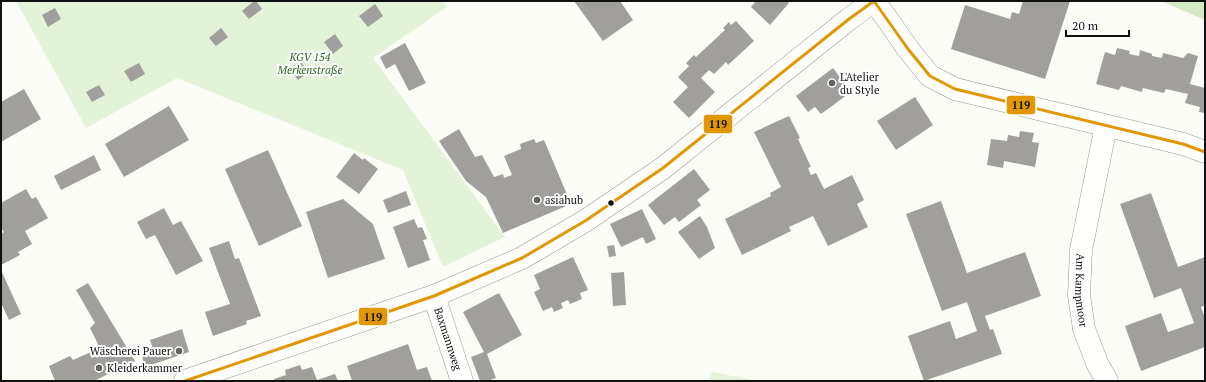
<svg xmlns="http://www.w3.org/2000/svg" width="1206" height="382" font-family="'PT Serif',serif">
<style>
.green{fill:#e4f2d7}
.forest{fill:#d4eac5}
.building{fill:#a09f9c}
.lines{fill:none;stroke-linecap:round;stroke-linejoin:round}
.minor-casing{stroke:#969694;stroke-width:23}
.minor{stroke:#fffffe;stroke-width:22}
.bus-1-casing{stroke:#fff;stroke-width:6}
.bus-1{stroke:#e09702;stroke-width:3}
.poi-dot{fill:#636361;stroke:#fff;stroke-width:1.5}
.bus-dot{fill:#101010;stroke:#fff;stroke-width:1.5}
.labels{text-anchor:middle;stroke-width:4;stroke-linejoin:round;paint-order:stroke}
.park-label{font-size:11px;font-style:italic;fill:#2a6920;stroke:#fff}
.poi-label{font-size:11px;fill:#101010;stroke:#fff;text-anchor:start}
.street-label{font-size:11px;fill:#101010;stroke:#fff}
.line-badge{stroke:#fff;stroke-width:1.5}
.pale-badge-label{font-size:11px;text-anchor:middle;font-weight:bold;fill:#111}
</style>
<rect width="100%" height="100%" fill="#fcfcf7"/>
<g class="green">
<polygon points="16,1 442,1 447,7 373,58 505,237 443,267 403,170 177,78 86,128"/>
<polygon points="712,372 758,381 708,381"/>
</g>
<polygon class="forest" points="1161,1 1205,1 1205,20"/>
<g class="building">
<polygon points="254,1 256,1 262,9 249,19 242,11"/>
<polygon points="574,1 620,1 633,20 603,41"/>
<polygon points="756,1 787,1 789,3 770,25 751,7"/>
<polygon points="1023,1 1070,1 1045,79 951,49 965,5 1010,19 1012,12 1019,14"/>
<polygon points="375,4 383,16 368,27 359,16"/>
<polygon points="55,8 61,19 48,27 42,15"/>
<polygon points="736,21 754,41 728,65 726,62 714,74 709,70 701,78 715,92 689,118 673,102 688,87 678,77 689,66 686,63 694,55 696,57 725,30 723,28 729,22 731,25"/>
<polygon points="221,28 228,37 216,46 209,38"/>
<polygon points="335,34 343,46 333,54 324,42"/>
<polygon points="405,43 426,83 409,91 395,64 386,69 380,57"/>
<polygon points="1117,48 1130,51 1129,54 1139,56 1140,50 1152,54 1152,56 1162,58 1163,53 1183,58 1188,53 1198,56 1190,84 1205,88 1205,113 1199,112 1200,107 1185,103 1188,94 1166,89 1164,93 1143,88 1142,92 1121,86 1119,90 1096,84 1105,52 1115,55"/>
<polygon points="300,61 309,72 298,80 290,69"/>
<polygon points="139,63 145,74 131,82 124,71"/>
<polygon points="833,68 851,92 821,114 815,107 808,112 796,96"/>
<polygon points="99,85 105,95 92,102 86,92"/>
<polygon points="24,89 41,119 1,142 1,102"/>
<polygon points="915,97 933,125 896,150 877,121"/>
<polygon points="169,106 189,140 124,177 105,144"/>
<polygon points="789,116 800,138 798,139 811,167 808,168 811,175 816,173 824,189 852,175 864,200 857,204 868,227 828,246 813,216 789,227 791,231 742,255 725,219 771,196 770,193 781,187 754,132"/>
<polygon points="459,129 475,157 482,155 494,177 503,174 504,178 512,175 504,156 521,149 520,144 534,139 536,143 544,140 571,204 503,233 486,197 466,181 439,141"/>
<polygon points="1020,131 1034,133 1032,142 1039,143 1035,167 1004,161 1003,168 987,165 991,139 1007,141 1008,135 1019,137"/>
<polygon points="268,150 302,226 259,246 225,169"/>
<polygon points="354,153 363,160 364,158 378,169 359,194 336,177"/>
<polygon points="94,155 101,170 61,190 54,176"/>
<polygon points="694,169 710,190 697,200 701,205 679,222 675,217 664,225 648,205"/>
<polygon points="26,189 32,199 36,197 48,218 25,231 32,244 18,252 20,255 1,265 1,234 4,232 1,228 1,203"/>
<polygon points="406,191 411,205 388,213 383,200"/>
<polygon points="1151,193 1178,267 1205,257 1205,305 1201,307 1205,318 1205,347 1141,371 1125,326 1161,313 1168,332 1194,323 1181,288 1154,298 1120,204"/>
<polygon points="343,199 373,224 385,259 328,278 306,212"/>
<polygon points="941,201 967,273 1025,252 1041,296 985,316 990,330 993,329 1002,354 924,381 908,336 950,321 956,339 977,331 967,302 942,311 906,214"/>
<polygon points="164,208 173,225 181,221 203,261 176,275 155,235 146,239 137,222"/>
<polygon points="642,209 656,239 646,244 643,237 621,247 610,224"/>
<polygon points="700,216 707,227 715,248 699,259 678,232"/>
<polygon points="414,219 418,228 422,227 427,239 423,240 430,260 408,268 393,227"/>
<polygon points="229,241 235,259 239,258 261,316 246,321 247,324 213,336 205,312 230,304 209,248"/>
<polygon points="614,245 616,256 609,257 607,246"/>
<polygon points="573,257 588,290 580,293 582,299 570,304 568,300 561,303 563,308 554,312 552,307 543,311 534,292 540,289 534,275"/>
<polygon points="1,270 21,314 9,320 1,303"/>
<polygon points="624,272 626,305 613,306 611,273"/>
<polygon points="88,283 135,361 94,381 55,381 49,366 70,356 73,360 100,348 90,328 95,323 76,290"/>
<polygon points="499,293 522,335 487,354 496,378 487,381 480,381 471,357 484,352 463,312"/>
<polygon points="182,329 189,352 145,367 142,356 154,352 150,340"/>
<polygon points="408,344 417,370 427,367 432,381 352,381 347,366"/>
<polygon points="300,365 302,370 312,367 317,380 335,374 338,381 275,381 274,379 286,375 285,370"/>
</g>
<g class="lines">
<g class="minor-casing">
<g id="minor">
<polyline points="874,1 890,23 908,49 930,76 955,89 1183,144 1205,152"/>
<path id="s1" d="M 1106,126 L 1081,250 L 1079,295 L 1084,329 L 1097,363 L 1107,381"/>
<path id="s2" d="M 434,296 L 462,381"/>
<polyline points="185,381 434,296 522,258 585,221 663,168 849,19 874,1"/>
</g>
</g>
<use href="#minor" class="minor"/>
<g class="bus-1-casing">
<g id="bus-1">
<polyline points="874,1 908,49 930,76 955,89 1183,144 1205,152"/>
<polyline points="185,381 434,296 522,258 585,221 663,168 849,19 874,1"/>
</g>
</g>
<use href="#bus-1" class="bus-1"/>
</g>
<g class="poi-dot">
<circle cx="832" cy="83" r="4"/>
<circle cx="537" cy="200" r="4"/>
<circle cx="179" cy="351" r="4"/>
<circle cx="99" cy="368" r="4"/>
</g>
<circle class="bus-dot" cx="611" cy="203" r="3.5"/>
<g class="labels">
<g class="park-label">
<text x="310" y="61">KGV 154<tspan x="310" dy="13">Merkenstraße</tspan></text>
</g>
<g class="poi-label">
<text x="840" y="81">L'Atelier<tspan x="840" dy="13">du Style</tspan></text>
<text x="545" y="204">asiahub</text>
<text x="171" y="355" text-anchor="end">Wäscherei Pauer</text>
<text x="107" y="372">Kleiderkammer</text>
</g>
<g class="street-label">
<text dy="4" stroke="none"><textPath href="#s1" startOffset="167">Am Kampmoor</textPath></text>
<text dy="4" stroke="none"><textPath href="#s2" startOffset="45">Baxmannweg</textPath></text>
</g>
</g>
<g class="line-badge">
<rect x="1006" y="95" width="30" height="20" rx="4" fill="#e09702"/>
<rect x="703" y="114" width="30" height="20" rx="4" fill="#e09702"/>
<rect x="358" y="307" width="30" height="19" rx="4" fill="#e09702"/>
</g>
<g class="pale-badge-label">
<text x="1021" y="109">119</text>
<text x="718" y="128">119</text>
<text x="373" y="321">119</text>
</g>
<rect width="1206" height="382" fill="none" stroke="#101010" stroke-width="4"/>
<path d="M1066 30v6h63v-6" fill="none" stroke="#101010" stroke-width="2"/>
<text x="1072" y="30" font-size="12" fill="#101010" stroke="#ffffff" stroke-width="3" paint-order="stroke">20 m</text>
</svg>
